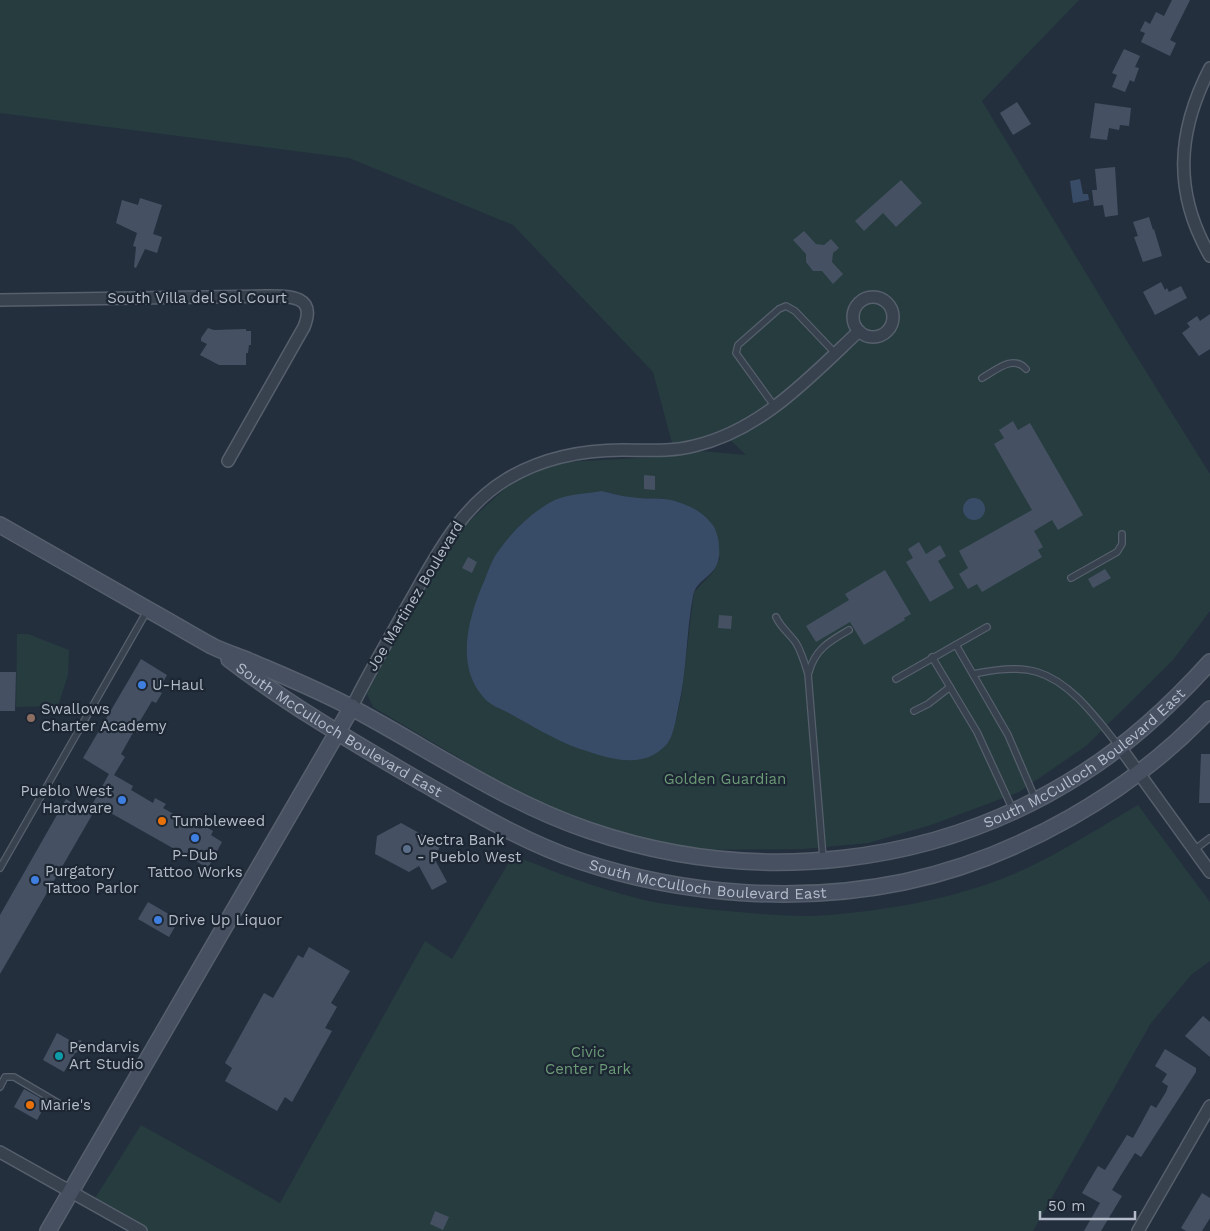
<svg xmlns="http://www.w3.org/2000/svg" width="1210" height="1231" font-family="'Work Sans',sans-serif">
<style>
.green{fill:#263c3f;fill-rule:evenodd}
.water{fill:#394c67}
.building{fill:#455162}
.lines{fill:none;stroke-linecap:round;stroke-linejoin:round}
.lane-casing{stroke:#565f6c;stroke-width:8}
.street-casing{stroke:#565f6c;stroke-width:14}
.secondary-casing{stroke:#565f6c;stroke-width:18}
.lane{stroke:#38414e;stroke-width:5.5}
.street{stroke:#38414e;stroke-width:11}
.secondary{stroke:#465061;stroke-width:15}
.shop-dot{fill:#3f7fe0;stroke:#1d2633;stroke-width:2}
.education-dot{fill:#8d6e63;stroke:#1d2633;stroke-width:2}
.food-dot{fill:#e8710a;stroke:#1d2633;stroke-width:2}
.service-dot{fill:#5c6f8a;stroke:#1d2633;stroke-width:2}
.culture-dot{fill:#0f9aa8;stroke:#1d2633;stroke-width:2}
.labels{text-anchor:middle;stroke-width:4.5;stroke-linejoin:round;paint-order:stroke}
.street-label{font-size:15px;fill:#b4bcc9;stroke:#1d2633}
.poi-label{font-size:15px;fill:#b4bcc9;stroke:#1d2633;text-anchor:start}
.park-label{font-size:15px;fill:#6b9a76;stroke:#1d2633}
</style>
<rect width="100%" height="100%" fill="#242f3e"/>
<g class="green">
<path d="M 0,0 L 1079,0 L 982,101 L 1127,341 L 1210,474 L 1210,611 L 1173,660 L 1086,746 L 1019,792 L 931,825 L 868,843 L 804,849 L 692,850 L 603,830 L 527,798 L 373,707 L 366,692 L 457,532 L 508,486 L 536,471 L 565,462 L 657,457 L 701,451 L 746,455 L 726,436 L 694,446 L 672,443 L 653,372 L 513,225 L 349,158 L 0,113 ZM 602,491 L 632,498 L 665,499 L 720,558 L 713,572 L 694,592 L 681,698 L 676,720 L 669,742 Z"/>
<polygon points="17,634 28,634 69,650 68,675 58,706 16,707"/>
<path d="M 1138,805 L 1210,902 L 1210,961 L 1192,974 L 1151,1023 L 1033,1231 L 141,1231 L 92,1203 L 141,1125 L 280,1203 L 425,941 L 452,959 L 513,855 C 554,872 593,887 637,898 C 662,905 690,907 716,910 C 753,913 791,918 829,915 C 889,910 952,899 1009,876 C 1055,857 1095,830 1138,805 Z"/>
</g>
<g class="water">
<polygon points="1080,179 1083,194 1088,194 1089,200 1073,203 1070,181"/>
<path d="M 602,491 C 611,493 621,496 630,497 C 641,499 653,498 664,499 C 682,501 704,511 714,527 C 717,532 719,541 719,547 C 722,578 697,575 693,596 C 686,633 687,672 678,709 C 676,719 674,732 669,741 C 666,746 659,752 653,755 C 631,767 602,756 580,749 C 555,740 532,726 509,713 C 501,709 490,705 484,698 C 454,665 469,615 485,579 C 488,571 491,563 495,556 C 509,535 527,516 549,503 C 564,494 584,494 602,491 Z"/>
<circle cx="974" cy="509" r="11"/>
</g>
<g class="building">
<polygon points="1172,0 1190,0 1170,40 1176,43 1170,56 1141,42 1145,33 1140,31 1145,21 1150,24 1156,12 1164,16"/>
<polygon points="1124,49 1140,56 1135,67 1139,68 1134,82 1130,80 1125,92 1112,87 1117,75 1112,73"/>
<polygon points="1017,102 1031,124 1013,135 1000,113"/>
<polygon points="1095,103 1131,108 1129,126 1120,125 1119,130 1109,128 1107,140 1090,138"/>
<polygon points="1115,167 1118,215 1105,217 1103,205 1094,206 1092,190 1097,190 1095,169"/>
<polygon points="901,180 922,203 896,227 883,213 864,231 855,221"/>
<polygon points="140,198 162,205 153,234 162,237 157,253 145,249 136,268 134,267 136,247 133,246 137,233 116,223 122,200 138,205"/>
<polygon points="1149,217 1153,230 1154,229 1162,256 1143,262 1134,237 1138,236 1133,222"/>
<polygon points="804,231 816,244 824,245 831,239 839,248 833,253 832,262 843,274 833,284 822,271 813,271 806,262 806,254 793,240"/>
<polygon points="1161,282 1165,290 1167,288 1169,292 1181,286 1187,298 1155,315 1143,292"/>
<polygon points="1210,314 1210,349 1199,356 1182,333 1190,327 1187,323 1197,316 1200,321"/>
<polygon points="208,328 214,330 246,329 246,331 251,331 251,345 249,345 248,353 246,353 246,365 219,365 200,355 207,344 201,341 201,338"/>
<polygon points="1013,421 1018,430 1030,423 1083,515 1058,530 1052,520 1034,531 1043,547 1038,550 1042,557 982,592 977,584 968,589 959,574 968,568 959,551 1032,510 994,444 1004,438 999,430"/>
<polygon points="644,475 655,476 655,490 644,489"/>
<polygon points="919,542 926,554 940,545 946,556 938,561 954,588 930,602 906,562 913,558 908,549"/>
<polygon points="468,557 477,562 472,573 462,568"/>
<polygon points="1105,569 1111,578 1093,588 1088,579"/>
<polygon points="885,570 911,614 904,618 905,620 864,645 850,622 816,642 806,626 849,600 845,594"/>
<polygon points="719,615 732,616 731,629 718,628"/>
<polygon points="141,659 167,675 158,691 162,693 156,703 152,701 140,721 145,723 138,733 134,731 121,754 125,757 114,775 133,786 131,790 153,803 155,798 166,804 163,808 200,829 203,825 213,831 211,835 222,842 208,868 93,803 109,774 83,758"/>
<polygon points="0,672 16,672 15,711 0,711"/>
<polygon points="1201,754 1210,754 1210,803 1199,803"/>
<polygon points="66,799 92,815 0,974 0,915"/>
<polygon points="401,823 441,845 434,858 447,882 432,890 419,866 409,872 375,854 377,836"/>
<polygon points="148,902 179,920 169,937 138,919"/>
<polygon points="309,947 350,971 331,1003 337,1007 325,1028 332,1031 292,1102 285,1097 277,1111 225,1081 232,1068 225,1063 264,993 273,998 298,955 303,958"/>
<polygon points="1203,1016 1210,1022 1210,1057 1185,1036"/>
<polygon points="57,1033 73,1042 81,1040 84,1050 75,1053 64,1072 43,1060"/>
<polygon points="1165,1049 1196,1068 1196,1072 1141,1157 1135,1153 1121,1175 1112,1190 1122,1196 1101,1231 1084,1231 1100,1203 1082,1193 1098,1166 1105,1170 1127,1135 1133,1138 1151,1105 1156,1108 1166,1092 1168,1086 1162,1082 1167,1074 1155,1066"/>
<polygon points="24,1089 47,1102 37,1120 14,1107"/>
<polygon points="1202,1193 1210,1198 1210,1218 1202,1231 1186,1231 1181,1228"/>
<polygon points="435,1211 449,1217 443,1230 430,1224"/>
</g>
<g class="lines">
<g class="lane-casing">
<g id="lane">
<path d="M 982,378 C 995,371 1013,354 1026,369"/>
<polyline points="775,407 736,353 738,345 779,309 786,306 795,311 835,353"/>
<polyline points="1071,578 1117,552 1122,544 1122,534"/>
<path d="M 776,617 C 781,628 790,634 796,643 C 802,653 805,664 808,674 L 823,858"/>
<polyline points="956,645 1008,735 1035,798"/>
<polyline points="932,657 977,732 1013,810"/>
<path d="M 809,672 C 815,649 830,641 849,630"/>
<path d="M 973,674 C 993,670 1017,666 1037,672 C 1071,682 1097,719 1118,745"/>
<polyline points="896,679 987,627"/>
<polyline points="914,711 928,704 950,687"/>
<polyline points="1194,850 1210,838"/>
<polyline points="0,868 147,611"/>
<polyline points="0,1087 5,1077 14,1077 65,1107"/>
</g>
</g>
<g class="street-casing">
<g id="street">
<path d="M 1210,68 C 1177,132 1173,192 1210,256"/>
<circle cx="873" cy="317" r="20"/>
<path d="M 0,300 L 266,296 C 289,296 317,295 304,327 L 228,461"/>
<path d="M 352,707 C 369,672 389,639 408,605 C 435,558 459,508 507,479 C 542,458 582,450 623,450 C 646,450 671,452 694,446 C 762,430 810,377 859,331"/>
<polyline points="1120,747 1210,872"/>
<polyline points="0,1152 141,1231"/>
<polyline points="1138,1231 1210,1106"/>
</g>
</g>
<g class="secondary-casing">
<g id="secondary">
<path id="s1" d="M 0,525 C 49,553 98,581 147,609 C 169,621 190,634 212,646 C 224,652 237,656 249,661 C 284,676 321,691 354,709 C 431,750 505,802 588,830 C 753,887 936,868 1083,773 C 1130,743 1172,704 1210,662"/>
<path id="s2" d="M 229,659 C 290,706 356,744 423,783 C 474,812 524,842 580,861 C 682,895 798,904 904,882 C 1017,858 1131,793 1210,709"/>
<polyline points="48,1231 352,707"/>
</g>
</g>
<use href="#lane" class="lane"/>
<use href="#street" class="street"/>
<use href="#secondary" class="secondary"/>
</g>
<g class="shop-dot">
<circle cx="142" cy="685" r="5"/>
<circle cx="122" cy="800" r="5"/>
<circle cx="195" cy="838" r="5"/>
<circle cx="35" cy="880" r="5"/>
<circle cx="158" cy="920" r="5"/>
</g>
<circle class="education-dot" cx="31" cy="718" r="5"/>
<g class="food-dot">
<circle cx="162" cy="821" r="5"/>
<circle cx="30" cy="1105" r="5"/>
</g>
<circle class="service-dot" cx="407" cy="849" r="5"/>
<circle class="culture-dot" cx="59" cy="1056" r="5"/>
<g class="labels">
<g class="street-label">
<text x="197" y="303">South Villa del Sol Court</text>
<text transform="translate(415 596) rotate(-59)" y="5">Joe Martinez Boulevard</text>
<text dy="5" stroke="none"><textPath href="#s2" startOffset="131">South McCulloch Boulevard East</textPath></text>
<text dy="5" stroke="none"><textPath href="#s1" startOffset="1188">South McCulloch Boulevard East</textPath></text>
<text dy="5" stroke="none"><textPath href="#s2" startOffset="536">South McCulloch Boulevard East</textPath></text>
</g>
<g class="poi-label">
<text x="152" y="690">U-Haul</text>
<text x="41" y="714">Swallows<tspan x="41" dy="17">Charter Academy</tspan></text>
<text x="112" y="796" text-anchor="end">Pueblo West<tspan x="112" dy="17">Hardware</tspan></text>
<text x="172" y="826">Tumbleweed</text>
<text x="417" y="845">Vectra Bank<tspan x="417" dy="17">- Pueblo West</tspan></text>
<text x="195" y="860" text-anchor="middle">P-Dub<tspan x="195" dy="17">Tattoo Works</tspan></text>
<text x="45" y="876">Purgatory<tspan x="45" dy="17">Tattoo Parlor</tspan></text>
<text x="168" y="925">Drive Up Liquor</text>
<text x="69" y="1052">Pendarvis<tspan x="69" dy="17">Art Studio</tspan></text>
<text x="40" y="1110">Marie's</text>
</g>
<g class="park-label">
<text x="725" y="784">Golden Guardian</text>
<text x="588" y="1057">Civic<tspan x="588" dy="17">Center Park</tspan></text>
</g>
</g>
<path d="M1040 1211v8h95v-8" fill="none" stroke="#b4bcc9" stroke-width="2.5"/>
<text x="1048" y="1211" font-size="15" fill="#b4bcc9" stroke="#1d2633" stroke-width="4" paint-order="stroke">50 m</text>
</svg>
